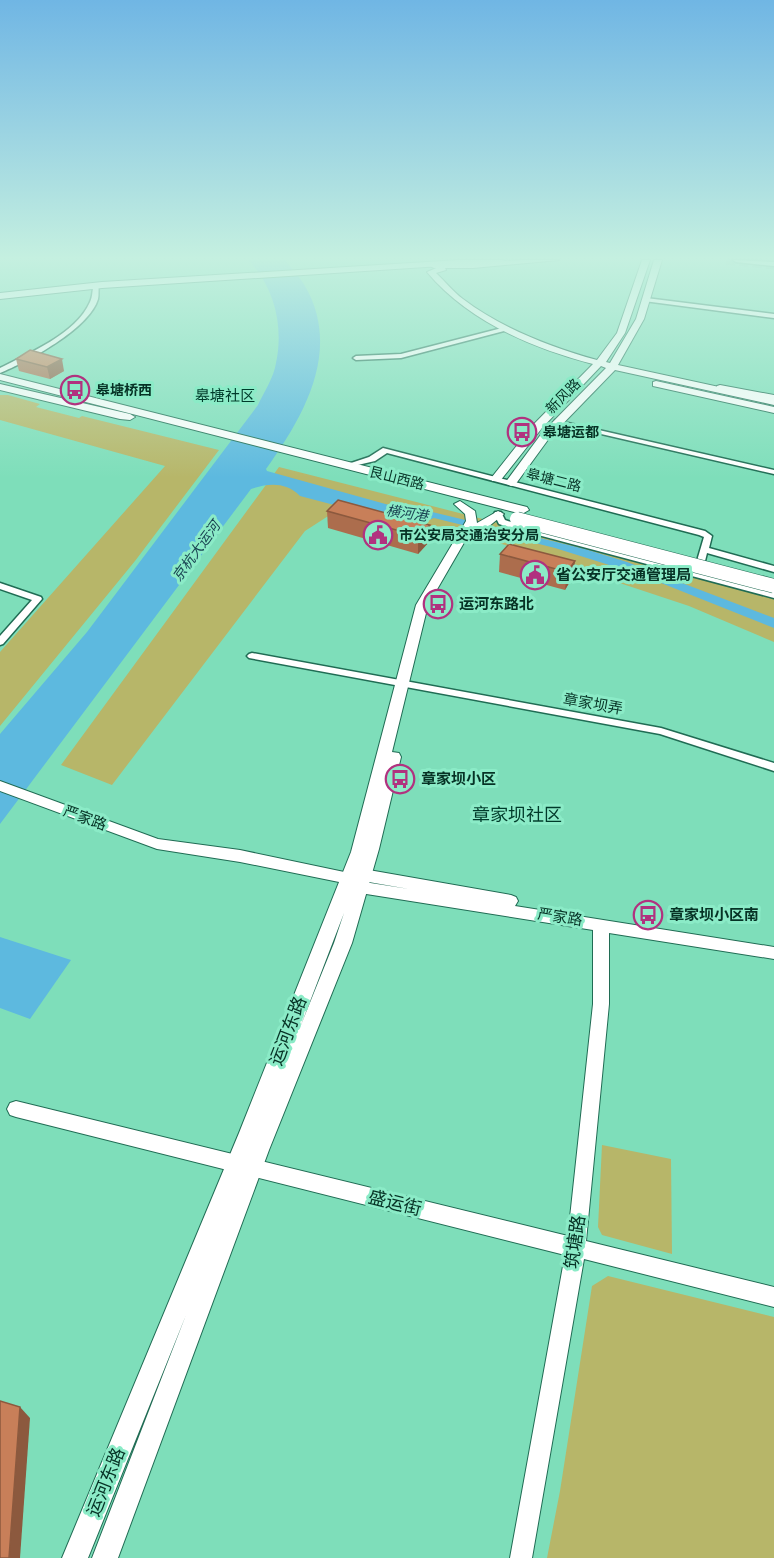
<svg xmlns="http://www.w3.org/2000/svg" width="774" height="1558" font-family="Ubuntu,'Noto Sans SC',sans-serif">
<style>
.green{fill:#b7b669}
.water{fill:#5db9df}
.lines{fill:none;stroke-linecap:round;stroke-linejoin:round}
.secondary-tunnel{stroke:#66bc9c;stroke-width:9;stroke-dasharray:9 4.5;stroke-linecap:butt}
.minor-casing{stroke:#206c54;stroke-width:3}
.tertiary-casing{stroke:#206c54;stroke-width:2}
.secondary-casing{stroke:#206c54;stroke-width:2}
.primary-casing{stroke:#206c54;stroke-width:2}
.minor{fill:#fff;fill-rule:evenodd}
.tertiary{fill:#fff;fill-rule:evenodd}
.secondary{fill:#fff;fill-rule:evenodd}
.primary{fill:#fff;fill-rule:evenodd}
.primary-bridge-casing{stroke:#206c54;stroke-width:15;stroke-linecap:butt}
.primary-bridge{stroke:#fff;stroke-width:14}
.wall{fill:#ac6d4d}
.shaded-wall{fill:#8c593e}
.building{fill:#c87f59;stroke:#8c593e;stroke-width:1.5}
.labels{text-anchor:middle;stroke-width:6;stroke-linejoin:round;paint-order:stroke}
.far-poi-label{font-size:14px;font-weight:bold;fill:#063225;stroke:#8bebc7;text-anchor:start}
.far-street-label{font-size:14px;fill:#063225;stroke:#8bebc7}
.far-water-label{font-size:14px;font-style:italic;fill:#194252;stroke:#8bebc7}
.far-quarter-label{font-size:15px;fill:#003a2a;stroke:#8bebc7}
.poi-label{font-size:15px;font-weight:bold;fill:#063225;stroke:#8bebc7;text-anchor:start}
.street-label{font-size:15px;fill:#063225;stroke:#8bebc7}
.quarter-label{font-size:18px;fill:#003a2a;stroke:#8bebc7}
.near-street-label{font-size:18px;fill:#063225;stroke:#8bebc7}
</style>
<rect width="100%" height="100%" fill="#7edeba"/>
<g class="green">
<polygon points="0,395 8,395 40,404 36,407 79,418 82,416 219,450 135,561 0,726 0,652 165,466 0,420"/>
<polygon points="279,467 530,531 774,599 774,642 689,606 502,544 336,511 305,531 112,785 61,765"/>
<polygon points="602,1145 671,1159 672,1254 602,1235 598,1227"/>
<polygon points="608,1276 774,1317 774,1558 547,1558 560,1491 592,1286"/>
</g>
<g class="water">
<path d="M 248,260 L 285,260 C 291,268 300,277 305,286 C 342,350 304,416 266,469 L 267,471 L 407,510 L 428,511 L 585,549 L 627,562 L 774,618 L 774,628 L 641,575 L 555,548 L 434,518 L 414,526 L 300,496 C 286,482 269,483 251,489 L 0,824 L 0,734 L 87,632 L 258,405 C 264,392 274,377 276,363 C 284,326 274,286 248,260 Z"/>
<polygon points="0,937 71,960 30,1019 0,1008"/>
</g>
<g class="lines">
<polyline class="secondary-tunnel" points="726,260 774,265"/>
<g class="minor-casing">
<g id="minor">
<polygon points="733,260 774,262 774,266 736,262"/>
<path d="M 94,284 L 99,285 C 98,289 99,295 98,299 C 89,329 27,362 0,373 L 0,368 C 29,353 76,334 90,302 C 93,296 92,290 94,284 Z"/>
<polygon points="646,298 774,314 774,318 644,301 644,299"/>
<polygon points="502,328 504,329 504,331 401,358 356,360 353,358 356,356 401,354"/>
<polygon points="555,420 774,470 774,474 558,424 555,424"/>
<polygon points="383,448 705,531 712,536 709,548 774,566 774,572 707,553 702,573 774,592 774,598 508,527 499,524 494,514 495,512 501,512 505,520 514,523 694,571 704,537 699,535 387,453 375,461 349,467 345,465 369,457"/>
<polygon points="0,583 41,597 42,599 3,644 0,645 0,636 32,600 0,589"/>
<polygon points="252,653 661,728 774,763 774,771 660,734 249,658 247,656 249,654"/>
</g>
</g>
<g class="tertiary-casing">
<g id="tertiary">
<polygon points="523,260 559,260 473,268 434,268 430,266 434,264"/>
<polygon points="656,381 774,407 774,413 653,386 653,382"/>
<polygon points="720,385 774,395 774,401 717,390 717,386"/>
<path d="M 0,781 L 158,839 L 240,850 L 349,873 L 363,869 L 511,895 L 516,897 L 518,901 L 515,906 L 774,947 L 774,959 L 609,933 L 609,1004 L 586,1241 L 774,1287 L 774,1307 L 584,1259 L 532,1558 L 510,1558 L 565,1255 L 16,1117 L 10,1115 L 7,1109 L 10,1103 L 16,1101 L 568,1236 L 593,1004 L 593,930 L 360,893 L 344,883 L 240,862 L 157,849 L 0,791 ZM 362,881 L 363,881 L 409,889 L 364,882 Z"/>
</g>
</g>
<g class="secondary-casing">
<g id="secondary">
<path d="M 459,260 L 504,260 L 500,262 L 444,266 L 446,270 L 436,273 C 445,281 453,292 463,299 C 501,328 551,347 597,360 L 617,333 L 642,260 L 650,260 L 625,333 L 606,362 L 610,363 L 636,319 L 654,260 L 662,260 L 644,319 L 618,365 L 774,399 L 774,405 L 615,370 L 550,437 L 515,485 L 511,486 L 505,483 L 542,433 L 606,368 L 601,366 L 542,428 L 500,481 L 492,481 L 492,477 L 534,424 L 593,364 C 532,348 468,321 427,272 L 441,266 L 102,288 L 0,299 L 0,293 L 102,282 Z"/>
<polygon points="0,384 130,414 135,417 130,420 120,419 0,390"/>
<path d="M 460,501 L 475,511 L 477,523 L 498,511 L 504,514 L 472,540 L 465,541 L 428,605 L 392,752 L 399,753 L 401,757 L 379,849 L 352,943 L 269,1150 L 118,1558 L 92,1558 L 186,1315 L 88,1558 L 62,1558 L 239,1133 L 351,852 L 416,605 L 466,521 L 465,514 L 454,504 ZM 344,913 L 334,943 L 299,1030 Z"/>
</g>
</g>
<g class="primary-casing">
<polygon id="primary" points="0,374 527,507 529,510 522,514 0,380"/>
</g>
<use href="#minor" class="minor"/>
<use href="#tertiary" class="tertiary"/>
<use href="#secondary" class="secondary"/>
<use href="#primary" class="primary"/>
<g class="primary-bridge-casing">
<polyline id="primary-bridge" points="517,519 774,586"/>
</g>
<use href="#primary-bridge" class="primary-bridge"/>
</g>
<g class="wall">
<polygon points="16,359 64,371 50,379 19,371"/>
<polygon points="327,511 430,525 429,542 418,554 328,528"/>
<polygon points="500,554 575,561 572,578 565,590 499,572"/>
</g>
<g class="shaded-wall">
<polygon points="62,359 64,371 50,379 47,367"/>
<polygon points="430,525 429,542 418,554 418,536"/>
<polygon points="575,561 572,578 565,590 567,572"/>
<polygon points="20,1407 30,1418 20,1558 9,1558"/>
</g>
<g class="building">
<polygon points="30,350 62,359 47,367 16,359"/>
<polygon points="338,500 430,525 418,536 327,511"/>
<polygon points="509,544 575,561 567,572 500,554"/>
<polygon points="0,1401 20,1407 9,1558 0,1558"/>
</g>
<linearGradient id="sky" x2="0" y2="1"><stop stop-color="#70b6e4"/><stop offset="0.54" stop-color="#c5f0e0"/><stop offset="1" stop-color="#c5f0e0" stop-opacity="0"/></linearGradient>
<rect width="774" height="478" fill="url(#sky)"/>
<defs>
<g id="bus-ring" transform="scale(1.5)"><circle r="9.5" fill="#8bebc7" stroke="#b1327f" stroke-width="1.5"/><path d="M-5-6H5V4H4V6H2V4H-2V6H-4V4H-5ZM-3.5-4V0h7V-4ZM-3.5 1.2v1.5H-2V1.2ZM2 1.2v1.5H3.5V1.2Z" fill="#b1327f"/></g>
<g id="civic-ring" transform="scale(1.5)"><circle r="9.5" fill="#8bebc7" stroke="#b1327f" stroke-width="1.5"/><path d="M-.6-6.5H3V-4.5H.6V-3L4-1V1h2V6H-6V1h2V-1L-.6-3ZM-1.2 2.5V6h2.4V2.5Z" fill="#b1327f"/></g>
</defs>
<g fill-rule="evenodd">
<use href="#bus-ring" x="75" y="390"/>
<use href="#bus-ring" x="522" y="432"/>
<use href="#civic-ring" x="378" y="535"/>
<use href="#civic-ring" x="535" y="575"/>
<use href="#bus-ring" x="438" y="604"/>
<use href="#bus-ring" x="400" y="779"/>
<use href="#bus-ring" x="648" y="915"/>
</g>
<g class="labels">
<g class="far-poi-label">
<text x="96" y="395">皋塘桥西</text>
<text x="543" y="437">皋塘运都</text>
<text x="399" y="540">市公安局交通治安分局</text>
</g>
<g class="far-street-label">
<text transform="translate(563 396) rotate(-45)" y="5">新风路</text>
<text transform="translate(397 478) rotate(14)" y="5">艮山西路</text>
<text transform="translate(554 480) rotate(14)" y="5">皋塘二路</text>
</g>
<g class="far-water-label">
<text transform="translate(407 513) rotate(8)" y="5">横河港</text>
<text transform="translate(196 551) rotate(-54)" y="5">京杭大运河</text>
</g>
<g class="far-quarter-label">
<text x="225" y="401">皋塘社区</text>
</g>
<g class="poi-label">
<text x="556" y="580">省公安厅交通管理局</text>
<text x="459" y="609">运河东路北</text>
<text x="421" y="784">章家坝小区</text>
<text x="669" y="920">章家坝小区南</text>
</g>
<g class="street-label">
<text transform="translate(593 704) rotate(10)" y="5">章家坝弄</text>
<text transform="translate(85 818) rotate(20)" y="5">严家路</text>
<text transform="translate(560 917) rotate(9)" y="5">严家路</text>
</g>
<g class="quarter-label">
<text x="517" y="821">章家坝社区</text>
</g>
<g class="near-street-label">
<text transform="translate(288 1031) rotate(-69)" y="6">运河东路</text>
<text transform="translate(395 1203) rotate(14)" y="6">盛运街</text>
<text transform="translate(575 1242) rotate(-82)" y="6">筑塘路</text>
<text transform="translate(106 1482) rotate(-68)" y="6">运河东路</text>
</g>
</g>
</svg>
